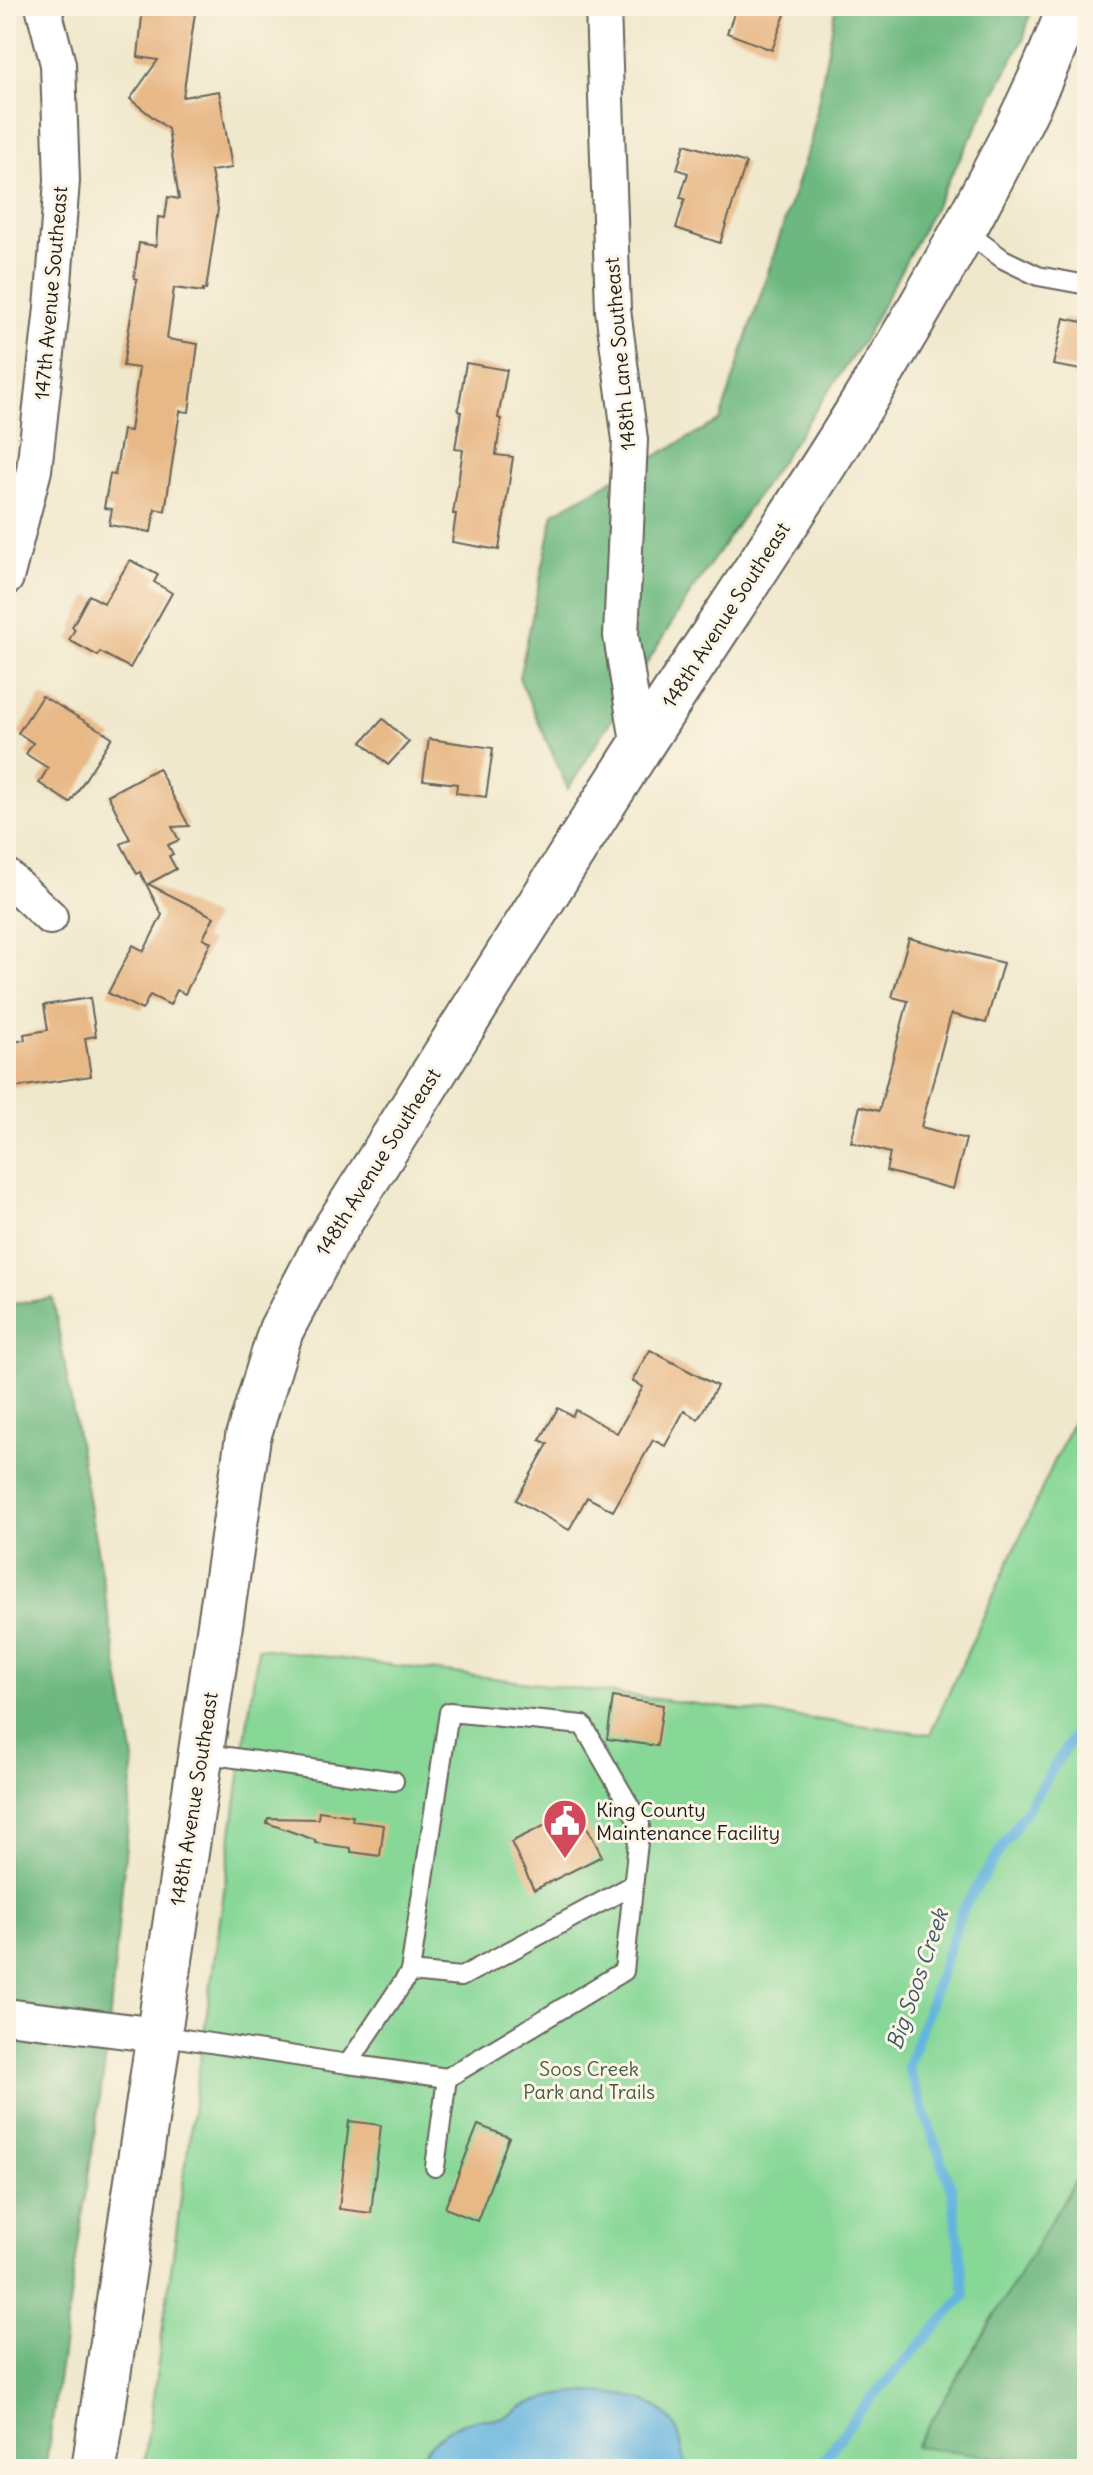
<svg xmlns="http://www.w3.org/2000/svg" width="1093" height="2475" font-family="Delius,sans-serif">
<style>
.green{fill:#87d797;stroke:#527a5a;stroke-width:2}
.forest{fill:#6db880;stroke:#446a4e;stroke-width:2}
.water{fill:#64b4df;stroke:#40687e;stroke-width:2}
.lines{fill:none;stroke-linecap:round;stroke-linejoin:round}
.stream{stroke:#64b4df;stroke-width:10}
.building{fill:#e8b886}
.lane-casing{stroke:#66635a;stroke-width:22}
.street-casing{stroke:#66635a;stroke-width:38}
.secondary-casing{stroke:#66635a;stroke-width:48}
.lane{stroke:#fff;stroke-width:18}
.street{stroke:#fff;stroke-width:34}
.secondary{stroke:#fff;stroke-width:44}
.labels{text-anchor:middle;stroke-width:6;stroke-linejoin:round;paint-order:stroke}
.street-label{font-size:20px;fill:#1c1c1c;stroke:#fcf5e5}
.poi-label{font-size:20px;fill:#1c1c1c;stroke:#fcf5e5;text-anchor:start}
.park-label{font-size:20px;fill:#415d47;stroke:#fcf5e5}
.water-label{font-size:22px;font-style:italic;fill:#39596a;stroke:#fcf5e5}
</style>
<rect width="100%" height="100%" fill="#fcf5e5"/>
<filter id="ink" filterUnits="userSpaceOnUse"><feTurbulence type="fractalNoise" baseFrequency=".0125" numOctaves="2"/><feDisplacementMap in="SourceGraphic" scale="16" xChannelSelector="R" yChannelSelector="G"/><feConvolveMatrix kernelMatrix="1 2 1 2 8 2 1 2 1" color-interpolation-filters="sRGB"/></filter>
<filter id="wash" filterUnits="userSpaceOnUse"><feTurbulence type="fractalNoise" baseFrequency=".006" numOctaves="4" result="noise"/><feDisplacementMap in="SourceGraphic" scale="32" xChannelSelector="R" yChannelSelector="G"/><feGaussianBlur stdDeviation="1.8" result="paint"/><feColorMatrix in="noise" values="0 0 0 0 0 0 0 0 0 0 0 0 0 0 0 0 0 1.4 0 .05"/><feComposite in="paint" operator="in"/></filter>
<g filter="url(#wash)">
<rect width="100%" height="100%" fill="#f0e8cc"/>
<polygon class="green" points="1087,1390 1087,2469 143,2469 258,1648 930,1734"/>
<g class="forest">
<polygon points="836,6 1032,6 1024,38 865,338 694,588 568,789 519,678 554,513 720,420 811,140"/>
<polygon points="53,1298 134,1760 106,2056 45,2469 6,2469 6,1305"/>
<polygon points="1087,2161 1087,2469 916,2446"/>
</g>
<path class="water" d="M 589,2392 C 618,2393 659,2397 675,2426 C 682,2438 683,2455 686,2469 L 419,2469 C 422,2445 448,2426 470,2421 C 482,2417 496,2421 507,2416 C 513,2414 517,2409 523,2406 C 544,2397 567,2393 589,2392 Z"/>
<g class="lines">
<polyline class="stream" points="817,2469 859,2412 965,2295 952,2190 908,2067 962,1910 1087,1715"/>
</g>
<g id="blocks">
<g class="building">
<polygon points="143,6 196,6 183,97 219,91 232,168 211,171 218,209 206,290 203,289 203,292 174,288 167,339 198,344 189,412 180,411 165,511 155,509 151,532 109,525 112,509 104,508 110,474 115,475 123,430 130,431 139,368 123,366 137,279 134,278 139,243 156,246 158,217 165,218 168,197 179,199 168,129 130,99 158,60 138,57"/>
<polygon points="737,6 788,6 772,50 727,33"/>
<polygon points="685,144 746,163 720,243 676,228 685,199 680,198 688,173 677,169"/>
<polygon points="1064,318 1087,323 1087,371 1053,365"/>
<polygon points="466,363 507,370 498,418 501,419 496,455 513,457 499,550 452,542 456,514 453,514 463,450 455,449 461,412 458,411"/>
<polygon points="130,560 158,575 154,582 172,593 130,668 100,652 98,656 69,640 75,629 72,627 89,595 104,603"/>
<polygon points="42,696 112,737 70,803 39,783 48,768 26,754 33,743 18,733"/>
<polygon points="383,719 409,742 388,765 362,742"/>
<polygon points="429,739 493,748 486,797 456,793 457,784 423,780"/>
<polygon points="158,768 189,826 172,827 179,840 168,845 173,854 169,856 176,869 148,884 214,917 203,938 211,942 185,994 177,990 170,1005 150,995 142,1010 108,993 133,945 144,951 162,915 140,872 137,874 121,844 130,839 108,795"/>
<polygon points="909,938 1003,963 986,1023 951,1014 921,1127 966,1139 953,1189 886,1171 890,1153 851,1142 860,1106 879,1111 908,1001 892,997"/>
<polygon points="90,998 96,1036 85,1038 91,1076 12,1088 6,1043 25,1040 24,1034 48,1030 44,1005"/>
<polygon points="650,1350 717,1386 698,1419 684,1411 665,1446 653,1440 613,1511 587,1497 569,1530 516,1500 548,1444 540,1440 558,1408 572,1416 576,1410 617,1433 643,1387 632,1381"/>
<polygon points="613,1697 663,1705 657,1746 607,1739"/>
<polygon points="578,1809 602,1856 534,1890 511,1842"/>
<polygon points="319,1811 353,1816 352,1821 384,1825 380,1856 351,1852 351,1848 315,1843 315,1840 267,1823 268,1818 318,1819"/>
<polygon points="349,2121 381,2125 371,2213 339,2209"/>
<polygon points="478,2125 509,2137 477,2221 445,2208"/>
</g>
</g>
</g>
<g filter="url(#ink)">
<use href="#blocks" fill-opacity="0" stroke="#66635a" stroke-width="2"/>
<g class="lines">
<g class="lane-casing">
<g id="lane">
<polyline points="964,230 1003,259 1038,276 1087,285"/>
<polyline points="201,1753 394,1781"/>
<polyline points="410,1972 461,1977 633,1885"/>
<polyline points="158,2035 348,2064 410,1972 449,1712 583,1725 640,1824 624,1971 447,2078 435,2167"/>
<polyline points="348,2064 447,2078"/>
</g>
</g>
<g class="street-casing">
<g id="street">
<polyline points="603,6 613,310 630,440 621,636 639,748"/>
<polyline points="6,578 34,470 52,308 62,181 58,64 43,6"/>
<polyline points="6,876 50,917"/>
<polyline points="6,2016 158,2035"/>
</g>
</g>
<g class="secondary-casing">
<path id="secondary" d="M 94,2469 L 248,1437 L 281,1330 L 326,1244 C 447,1054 564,861 688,673 C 789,519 892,367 978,203 C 1012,139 1045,75 1070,6"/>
</g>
<use href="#lane" class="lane"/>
<use href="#street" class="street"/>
<use href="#secondary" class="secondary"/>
</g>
</g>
<defs>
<g id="civic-pin" transform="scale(2.3)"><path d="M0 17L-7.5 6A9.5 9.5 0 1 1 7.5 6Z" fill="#d1495b" stroke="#fcf5e5"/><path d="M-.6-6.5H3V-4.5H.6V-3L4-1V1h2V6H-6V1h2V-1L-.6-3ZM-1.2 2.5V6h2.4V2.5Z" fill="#fff"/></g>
</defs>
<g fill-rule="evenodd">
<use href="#civic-pin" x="565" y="1821"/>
</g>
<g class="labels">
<g class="street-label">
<text transform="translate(51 293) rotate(-85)" y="7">147th Avenue Southeast</text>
<text transform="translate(620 354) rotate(-95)" y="7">148th Lane Southeast</text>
<text transform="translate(726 615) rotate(-57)" y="7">148th Avenue Southeast</text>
<text transform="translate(378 1162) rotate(-58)" y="7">148th Avenue Southeast</text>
<text transform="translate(194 1799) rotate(-81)" y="7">148th Avenue Southeast</text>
</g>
<g class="poi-label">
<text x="596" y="1817">King County<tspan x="596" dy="23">Maintenance Facility</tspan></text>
</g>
<g class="park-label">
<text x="589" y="2076">Soos Creek<tspan x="589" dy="23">Park and Trails</tspan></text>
</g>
<g class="water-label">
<text transform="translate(917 1979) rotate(-71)" y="8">Big Soos Creek</text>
</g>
</g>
<rect width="1093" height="2475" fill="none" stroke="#fcf5e5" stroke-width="32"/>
</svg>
